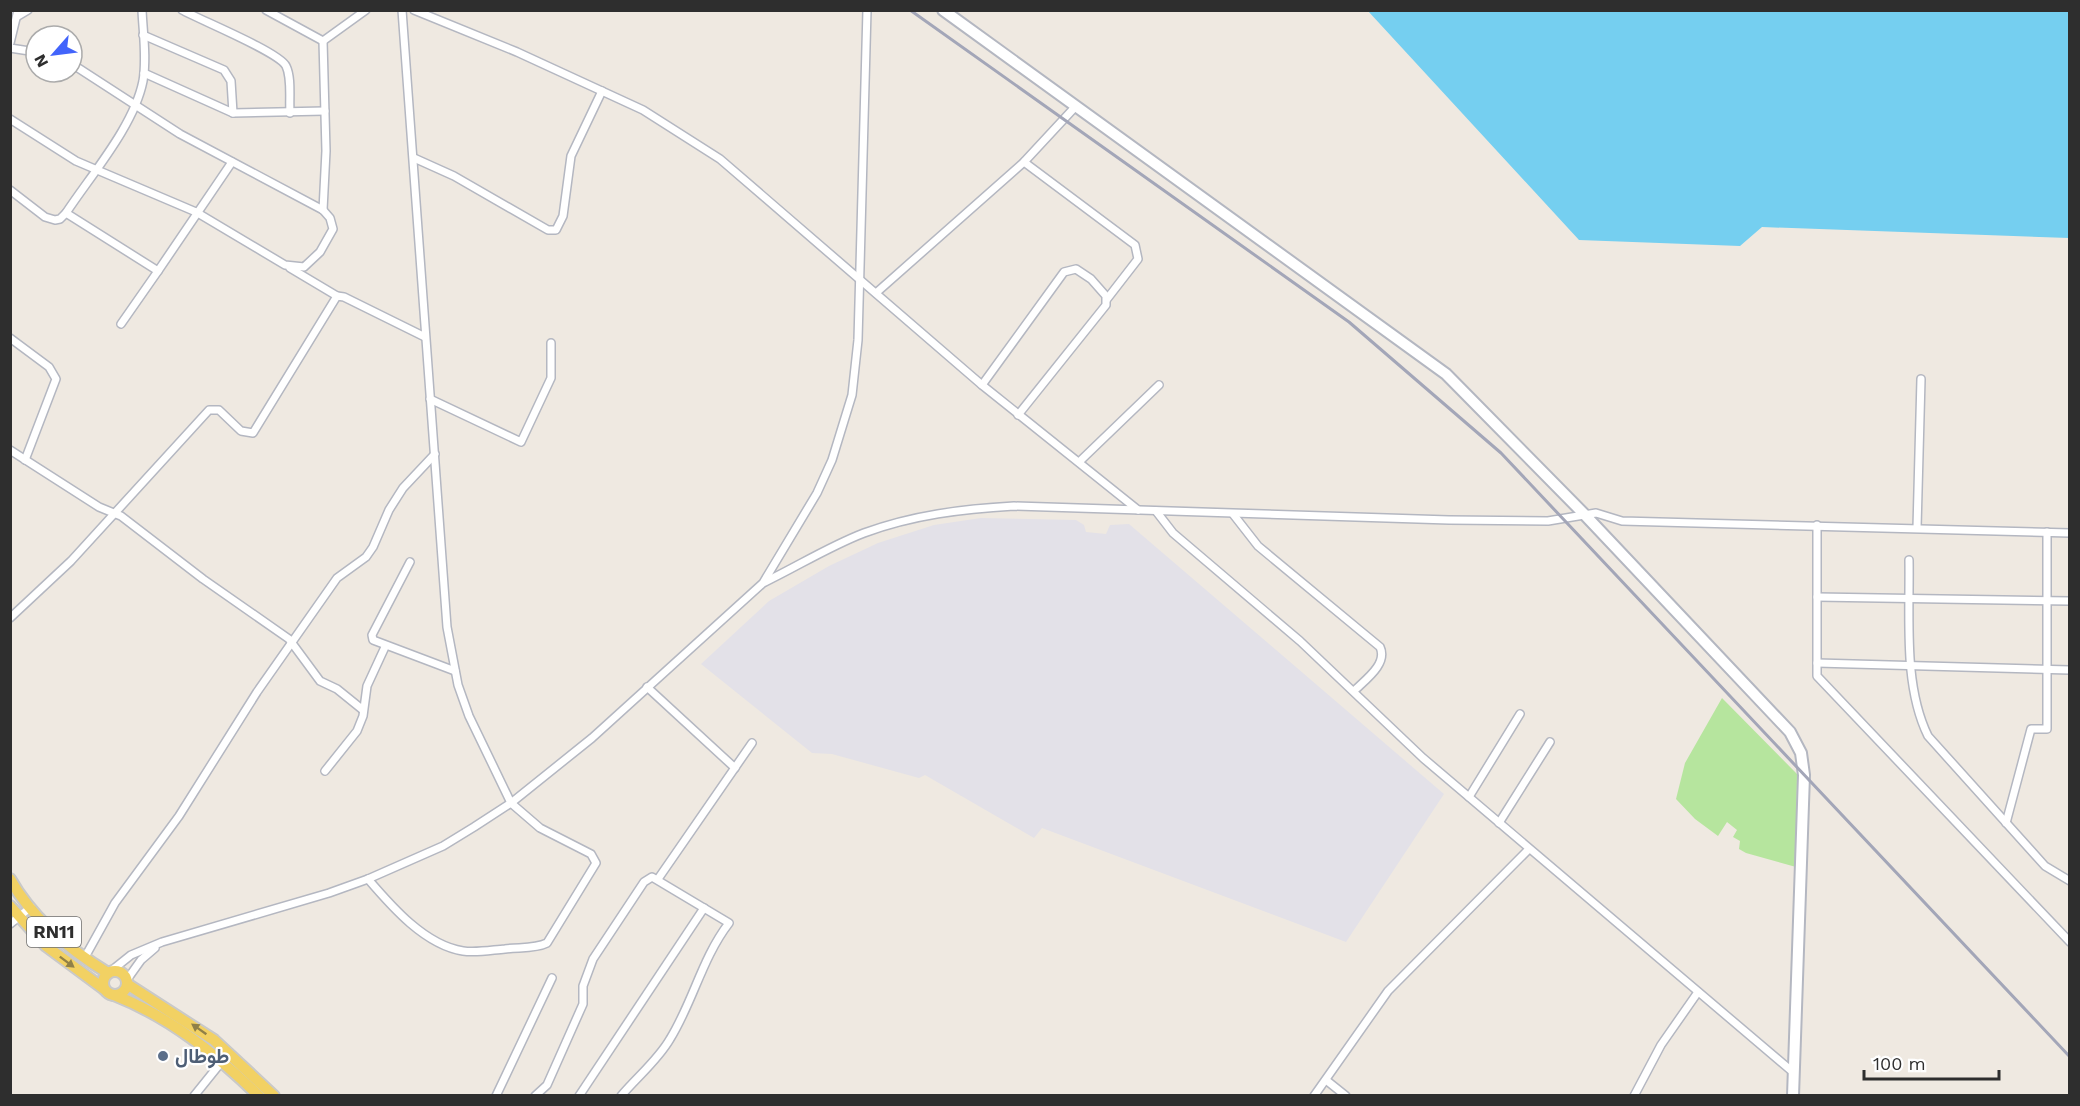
<svg xmlns="http://www.w3.org/2000/svg" width="2080" height="1106" font-family="'Work Sans',Vazirmatn,sans-serif">
<style>
.industrial{fill:#e3e1e8}
.green{fill:#b6e59e}
.water{fill:#75cff0}
.lines{fill:none;stroke-linecap:round;stroke-linejoin:round}
.street-casing{stroke:#b4b7c1;stroke-width:10}
.secondary-casing{stroke:#b4b7c1;stroke-width:14}
.primary-casing{stroke:#c9c9c9;stroke-width:14}
.street{stroke:#fff;stroke-width:7}
.secondary{stroke:#fff;stroke-width:10}
.primary{stroke:#f2d163;stroke-width:10}
.rail{stroke:#a3a6b8;stroke-width:3}
.oneway{fill:#908048}
.service-dot{fill:#5c6f8a;stroke:#fff;stroke-width:2}
.labels{text-anchor:middle;stroke-width:4.5;stroke-linejoin:round;paint-order:stroke}
.shield{fill:#fff;stroke:#6d6d6d;stroke-width:1.5}
.shield-label{font-size:18px;font-weight:bold;fill:#2e2e2e}
.service-label{font-size:20px;font-weight:bold;fill:#4e5e75;stroke:#fff;text-anchor:start}
</style>
<rect width="100%" height="100%" fill="#efe9e1"/>
<polygon class="industrial" points="981,518 1076,520 1084,525 1086,532 1106,534 1110,525 1129,524 1444,794 1346,942 1042,828 1034,838 925,775 919,778 832,754 812,753 701,664 769,601 829,566 878,543 934,525"/>
<polygon class="green" points="1722,698 1797,774 1796,867 1746,853 1739,849 1740,841 1733,837 1737,830 1727,822 1718,836 1695,819 1676,799 1685,763"/>
<polygon class="water" points="1368,11 2069,11 2069,238 1762,227 1740,246 1579,240"/>
<g class="lines">
<g class="street-casing">
<g id="street">
<path d="M 182,10 C 200,20 279,52 286,66 C 292,78 289,99 290,113"/>
<polyline points="266,10 323,41 366,10"/>
<polyline points="414,10 517,52 643,110 720,159 982,385 1138,510"/>
<polyline points="18,16 28,10"/>
<polyline points="143,35 224,70 231,81 233,113"/>
<polyline points="10,43 18,10"/>
<polyline points="10,48 36,52"/>
<polyline points="144,73 233,113 325,111"/>
<polyline points="10,119 76,161 196,212 285,265 304,267 320,252 333,229 330,218 323,210 180,134 72,64"/>
<polyline points="414,158 454,176 548,230 556,230 563,216 571,156 602,91"/>
<polyline points="1024,162 1135,245 1138,259 1107,299"/>
<path d="M 10,190 L 45,217 L 55,220 L 60,219 L 66,213 C 91,175 134,126 143,81 C 147,58 143,33 142,10"/>
<polyline points="323,210 326,151 323,41"/>
<polyline points="66,213 158,271 121,324"/>
<polyline points="290,268 337,296"/>
<polyline points="158,271 232,162"/>
<polyline points="876,293 1024,162 1076,106"/>
<polyline points="10,338 49,367 56,379 25,460"/>
<polyline points="982,385 1064,272 1076,269 1091,279 1106,296 1106,305 1018,415"/>
<polyline points="430,399 521,442 551,378 551,343"/>
<polyline points="10,450 99,507 121,516 203,579 289,639 320,681 337,689 363,710"/>
<polyline points="1079,462 1159,385"/>
<polyline points="1156,511 1173,533 1300,641 1423,758 1794,1073"/>
<path d="M 1233,514 L 1258,546 L 1380,647 C 1388,664 1365,680 1354,691"/>
<polyline points="1817,525 1817,676 2070,942"/>
<polyline points="1917,528 1921,379"/>
<path d="M 1909,560 C 1910,617 1903,685 1928,736 L 2045,866 L 2070,881"/>
<polyline points="410,562 372,635 373,640 455,671"/>
<path d="M 765,582 C 798,566 830,546 864,533 C 913,515 962,509 1014,506 L 1449,520 L 1548,521 L 1596,513 L 1622,521 L 2070,533"/>
<polyline points="1817,597 2070,601"/>
<polyline points="10,618 71,561 209,410 219,410 241,431 253,433 337,296 344,297 425,337"/>
<polyline points="1817,663 2070,670"/>
<polyline points="647,687 735,768"/>
<polyline points="325,771 357,731 363,716 367,686 385,647"/>
<polyline points="1469,797 1520,714"/>
<polyline points="1499,823 1550,742"/>
<polyline points="2006,823 2031,729 2047,729 2047,532"/>
<path d="M 368,879 C 392,907 425,945 463,951 C 476,953 492,950 505,949 C 518,947 535,949 547,943 L 596,863 L 591,854 L 540,828 L 511,803 L 469,716 L 458,685 L 447,627 L 402,10"/>
<polyline points="658,879 752,743"/>
<polyline points="10,924 31,907"/>
<polyline points="85,957 115,903 179,816 257,692 337,578 366,557 373,547 389,510 403,488 435,454"/>
<polyline points="111,971 131,955 162,942 329,893 368,879 443,846 474,827 511,803 592,738 763,583 817,493 832,460 852,395 858,340 867,10"/>
<polyline points="126,981 141,960 155,948"/>
<polyline points="1326,1080 1346,1096"/>
<polyline points="194,1096 223,1060"/>
<polyline points="496,1096 552,978"/>
<path d="M 535,1096 L 547,1085 L 583,1004 L 583,986 L 593,959 L 644,882 L 652,877 L 729,923 C 702,958 693,1002 670,1039 C 658,1060 637,1077 621,1096"/>
<polyline points="579,1096 704,908"/>
<polyline points="1314,1096 1388,991 1529,849"/>
<polyline points="1634,1096 1661,1045 1698,992"/>
</g>
</g>
<g class="secondary-casing">
<polyline id="secondary" points="943,10 1446,374 1585,515 1790,732 1801,753 1804,775 1793,1096"/>
</g>
<g class="primary-casing">
<g id="primary">
<path d="M 10,879 C 32,918 70,950 108,973"/>
<polyline points="10,906 46,946 104,989"/>
<circle cx="115" cy="983" r="12"/>
<polyline points="127,984 214,1040 274,1096"/>
<path d="M 114,995 C 170,1017 216,1054 259,1096"/>
</g>
</g>
<use href="#street" class="street"/>
<use href="#secondary" class="secondary"/>
<use href="#primary" class="primary"/>
<polyline class="rail" points="910,10 1349,322 1501,453 2070,1057"/>
</g>
<defs><path id="oneway-solid" d="M-6-.8H1V-3.2L6.5 0L1 3.2V.8H-6Z" transform="scale(1.5)"/></defs>
<g class="oneway">
<use href="#oneway-solid" transform="translate(67 962) rotate(37)"/>
<use href="#oneway-solid" transform="translate(199 1029) rotate(-145)"/>
</g>
<circle class="service-dot" cx="163" cy="1056" r="6"/>
<g class="labels">
<rect class="shield" x="27" y="917" width="54" height="30" rx="4.5"/>
<g class="shield-label">
<text x="54" y="938">RN11</text>
</g>
<g class="service-label">
<text x="175" y="1063">طوطال</text>
</g>
</g>
<rect width="2080" height="1106" fill="none" stroke="#2e2e2e" stroke-width="24"/>
<g transform="translate(54 54) rotate(242)"><circle r="28" fill="#ffffff" stroke="#ababab" stroke-width="1.5"/>
<path d="M0-4.5L10 22L0 15L-10 22Z" fill="#4264fb"/>
<text y="-9" font-size="16" font-weight="bold" text-anchor="middle" fill="#2e2e2e">N</text>
</g>
<path d="M1864 1070v9h135v-9" fill="none" stroke="#2e2e2e" stroke-width="3"/>
<text x="1873" y="1070" font-size="18" fill="#2e2e2e" stroke="#ffffff" stroke-width="4.5" paint-order="stroke">100 m</text>
</svg>
